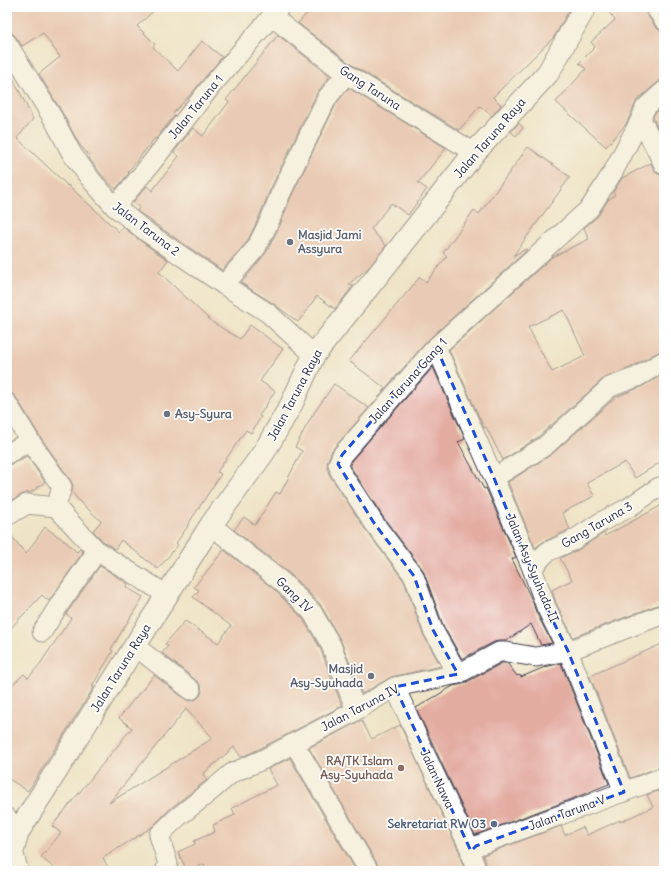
<svg xmlns="http://www.w3.org/2000/svg" width="671" height="878" font-family="Delius,sans-serif">
<style>
.building{fill:#e3aca0;fill-rule:evenodd}
.lines{fill:none;stroke-linecap:round;stroke-linejoin:round}
.minor-casing{stroke:#413f50;stroke-width:21}
.tertiary-casing{stroke:#413f50;stroke-width:24}
.minor{stroke:#fff;stroke-width:19}
.tertiary{stroke:#fff;stroke-width:22}
.marked{fill:none;stroke:#1d4ed8;stroke-width:3;stroke-dasharray:8 5;stroke-linejoin:round}
.worship-dot{fill:#6b7280;stroke:#fff;stroke-width:1.5}
.education-dot{fill:#8d6e63;stroke:#fff;stroke-width:1.5}
.service-dot{fill:#5c6f8a;stroke:#fff;stroke-width:1.5}
.labels{text-anchor:middle;stroke-width:3.5;stroke-linejoin:round;paint-order:stroke}
.street-label{font-size:12px;fill:#22223b;stroke:#fff}
.worship-label{font-size:12px;font-weight:bold;fill:#5b616d;stroke:#fff;text-anchor:start}
.education-label{font-size:12px;font-weight:bold;fill:#785e54;stroke:#fff;text-anchor:end}
.service-label{font-size:12px;font-weight:bold;fill:#4e5e75;stroke:#fff;text-anchor:end}
</style>
<rect width="100%" height="100%" fill="#fff"/>
<filter id="ink" filterUnits="userSpaceOnUse"><feTurbulence type="fractalNoise" baseFrequency=".025" numOctaves="2"/><feDisplacementMap in="SourceGraphic" scale="8" xChannelSelector="R" yChannelSelector="G"/><feConvolveMatrix kernelMatrix="1 2 1 2 8 2 1 2 1" color-interpolation-filters="sRGB"/></filter>
<filter id="wash" filterUnits="userSpaceOnUse"><feTurbulence type="fractalNoise" baseFrequency=".012" numOctaves="4" result="noise"/><feDisplacementMap in="SourceGraphic" scale="16" xChannelSelector="R" yChannelSelector="G"/><feGaussianBlur stdDeviation="0.9" result="paint"/><feColorMatrix in="noise" values="0 0 0 0 0 0 0 0 0 0 0 0 0 0 0 0 0 1.4 0 .05"/><feComposite in="paint" operator="in"/></filter>
<g filter="url(#wash)">
<rect width="100%" height="100%" fill="#efe3c5"/>
<g id="blocks">
<g class="building">
<polygon points="7,7 158,7 137,26 155,44 153,47 178,71 202,41 222,57 192,93 173,113 175,115 156,139 155,138 128,172 129,173 116,189 108,182 101,174 89,158 90,157 79,144 63,114 39,74 60,57 43,33 22,46 16,37 13,34 7,32"/>
<polygon points="313,7 571,7 554,37 493,97 501,105 492,116 480,106 459,130 352,65 298,23"/>
<polygon points="605,7 644,7 646,13 655,26 659,30 664,31 664,80 661,80 657,83 637,100 626,124 606,147 556,102 586,69 579,63 595,47 591,42 615,20"/>
<polygon points="278,35 330,76 317,93 270,190 260,215 247,242 222,270 155,224 137,211 140,207 133,202 147,186 152,191 179,156 174,152 193,128 203,136 229,102 226,100"/>
<polygon points="7,66 33,119 17,138 66,184 67,186 68,185 119,232 123,227 142,242 168,260 159,272 212,322 240,339 250,325 283,349 260,381 275,391 259,416 261,417 251,433 246,430 217,472 221,474 187,526 188,526 176,543 178,545 158,569 121,540 115,549 104,542 93,531 101,521 79,501 72,492 73,486 71,481 39,435 16,397 13,394 7,392"/>
<polygon points="349,88 446,148 418,183 427,189 408,215 391,203 371,229 386,246 370,266 349,284 353,286 335,309 317,296 298,322 274,304 241,283 266,253 280,225 290,199 336,104"/>
<polygon points="664,106 664,140 653,118 654,114"/>
<polygon points="519,123 523,128 516,136 511,132"/>
<polygon points="528,147 570,177 513,256 526,249 527,250 429,339 382,392 385,388 349,361 420,277 426,282 447,256 443,253 474,210 479,214"/>
<path d="M 651,163 L 654,170 L 658,174 L 664,176 L 664,350 L 658,352 L 632,367 L 603,379 L 538,437 L 503,460 L 486,427 L 484,428 L 449,350 L 552,257 L 589,239 L 584,228 L 598,216 L 608,200 L 615,195 L 613,192 L 622,178 ZM 564,310 L 585,356 L 552,372 L 528,327 Z"/>
<polygon points="433,367 465,439 458,442 484,489 486,488 516,557 512,559 532,600 536,612 552,643 541,645 531,624 506,641 499,641 494,642 462,659 443,625 423,570 383,517 350,466 350,465 351,461"/>
<polygon points="664,374 664,460 635,478 625,462 587,483 594,496 562,513 570,529 543,542 535,548 508,482 552,454 616,397 641,387"/>
<polygon points="334,384 369,408 332,450 328,460 327,467 329,474 365,529 404,581 423,634 441,666 391,677 362,694 341,641 320,604 289,573 234,530 244,517 255,525 276,492 280,494 302,451 295,447 312,416"/>
<polygon points="27,456 45,482 30,493 28,492 21,495 7,503 7,465 12,464"/>
<polygon points="664,504 664,603 660,604 573,637 556,603 552,590 572,580 560,558 578,550 604,533 605,536"/>
<polygon points="45,527 66,542 77,552 80,549 83,552 49,601 42,595 7,632 7,530 26,554"/>
<path d="M 224,550 L 275,590 L 303,619 L 321,650 L 342,706 L 257,750 L 241,757 L 234,747 L 203,774 L 207,780 L 171,808 L 152,827 L 103,858 L 110,871 L 57,871 L 41,857 L 61,833 L 52,826 L 132,728 L 119,718 L 139,693 L 140,693 L 154,675 L 185,699 L 189,701 L 195,700 L 200,696 L 202,692 L 201,686 L 198,682 L 162,653 L 168,646 L 165,644 L 185,621 L 218,643 L 231,626 L 193,597 L 199,590 L 194,587 ZM 186,709 L 213,738 L 109,803 L 164,736 Z"/>
<polygon points="100,566 128,584 126,587 143,597 111,649 113,651 92,686 94,687 28,791 7,778 7,690 24,674 28,678 40,664 71,618 66,614"/>
<polygon points="664,643 664,766 660,767 630,778 590,676"/>
<polygon points="502,663 507,663 517,676 520,675 521,677 545,667 561,663 609,784 572,799 475,835 416,708 453,686 463,684"/>
<polygon points="361,720 372,739 400,725 460,853 461,860 465,871 380,871 378,865 309,748"/>
<polygon points="290,758 356,871 207,871 204,864 189,871 187,871 178,852 195,844 194,841 215,832 213,825 235,815 232,808 277,785 268,769"/>
<polygon points="664,789 664,871 488,871 487,867 483,855 561,826 565,835 583,827 587,835 620,820 620,822 653,807 647,795"/>
</g>
</g>
</g>
<g filter="url(#ink)">
<use href="#blocks" fill-opacity="0" stroke="#413f50" stroke-width="1"/>
<g class="lines">
<g class="minor-casing">
<g id="minor">
<polyline points="655,7 664,20"/>
<polyline points="271,16 346,74 465,147 475,152"/>
<polyline points="7,43 54,120 72,154 92,181 115,207 148,233 224,285 268,313 314,355"/>
<polyline points="664,91 645,108 641,119 664,165"/>
<polyline points="115,207 149,166 213,84 280,7"/>
<polyline points="224,285 256,248 270,220 280,195 327,98 346,74"/>
<polyline points="436,347 494,478 532,568 546,607 568,651 624,792"/>
<polyline points="7,403 30,441 62,487 56,507 97,551 167,595"/>
<polyline points="7,454 30,441"/>
<polyline points="494,478 545,446 610,387 637,377 664,361"/>
<polyline points="7,516 27,504 56,507"/>
<polyline points="211,525 258,563 282,582 312,612 331,645 356,710"/>
<polyline points="532,568 547,552 572,541 601,522 628,508 659,487 664,487"/>
<polyline points="42,632 61,602 97,551"/>
<polyline points="135,646 191,690"/>
<polyline points="458,674 433,630 414,576 374,523 340,471 338,464 342,455 436,347 590,208 613,172 641,119"/>
<polyline points="395,687 425,754 471,851 471,856 477,871"/>
<polyline points="294,743 369,871"/>
<polyline points="7,818 18,832"/>
<polyline points="471,851 476,846 664,777"/>
<polyline points="165,871 168,864 159,835 178,817 206,795 232,773 262,760 350,714 395,687 458,674 499,652 506,652 536,657 568,651 664,614"/>
</g>
</g>
<g class="tertiary-casing">
<polyline id="tertiary" points="17,871 12,853 18,832 211,525 264,452 291,405 314,355 402,245 475,152 548,73 585,7"/>
</g>
<use href="#minor" class="minor"/>
<use href="#tertiary" class="tertiary"/>
</g>
</g>
<path d="M0 0H671V878H0ZM 436,347 L 494,478 L 546,607 L 568,651 L 624,792 L 476,846 L 471,851 L 395,687 L 458,674 L 433,630 L 414,576 L 374,523 L 338,464 L 342,455 Z" fill="#efe3c5" fill-opacity=".55" fill-rule="evenodd"/>
<path class="marked" d="M 436,347 L 494,478 L 546,607 L 568,651 L 624,792 L 476,846 L 471,851 L 395,687 L 458,674 L 433,630 L 414,576 L 374,523 L 338,464 L 342,455 Z"/>
<g class="worship-dot">
<circle cx="290" cy="242" r="4"/>
<circle cx="167" cy="414" r="4"/>
<circle cx="371" cy="676" r="4"/>
</g>
<circle class="education-dot" cx="401" cy="768" r="4"/>
<circle class="service-dot" cx="494" cy="824" r="4"/>
<g class="labels">
<g class="street-label">
<text transform="translate(370 88) rotate(33)" y="4">Gang Taruna</text>
<text transform="translate(196 107) rotate(-51)" y="4">Jalan Taruna 1</text>
<text transform="translate(490 138) rotate(-49)" y="4">Jalan Taruna Raya</text>
<text transform="translate(146 229) rotate(37)" y="4">Jalan Taruna 2</text>
<text transform="translate(408 381) rotate(-48)" y="4">Jalan Taruna Gang 1</text>
<text transform="translate(295 395) rotate(-62)" y="4">Jalan Taruna Raya</text>
<text transform="translate(597 525) rotate(-30)" y="4">Gang Taruna 3</text>
<text transform="translate(532 568) rotate(67)" y="4">Jalan Asy Syuhada II</text>
<text transform="translate(294 595) rotate(45)" y="4">Gang IV</text>
<text transform="translate(121 668) rotate(-58)" y="4">Jalan Taruna Raya</text>
<text transform="translate(360 708) rotate(-28)" y="4">Jalan Taruna IV</text>
<text transform="translate(437 779) rotate(65)" y="4">Jalan Nawa</text>
<text transform="translate(567 813) rotate(-20)" y="4">Jalan Taruna V</text>
</g>
<g class="worship-label">
<text x="298" y="239">Masjid Jami<tspan x="298" dy="14">Assyura</tspan></text>
<text x="175" y="418">Asy-Syura</text>
<text x="363" y="673" text-anchor="end">Masjid<tspan x="363" dy="14">Asy-Syuhada</tspan></text>
</g>
<g class="education-label">
<text x="393" y="765">RA/TK Islam<tspan x="393" dy="14">Asy-Syuhada</tspan></text>
</g>
<g class="service-label">
<text x="486" y="828">Sekretariat RW 03</text>
</g>
</g>
<rect width="671" height="878" fill="none" stroke="#fff" stroke-width="24"/>
</svg>
